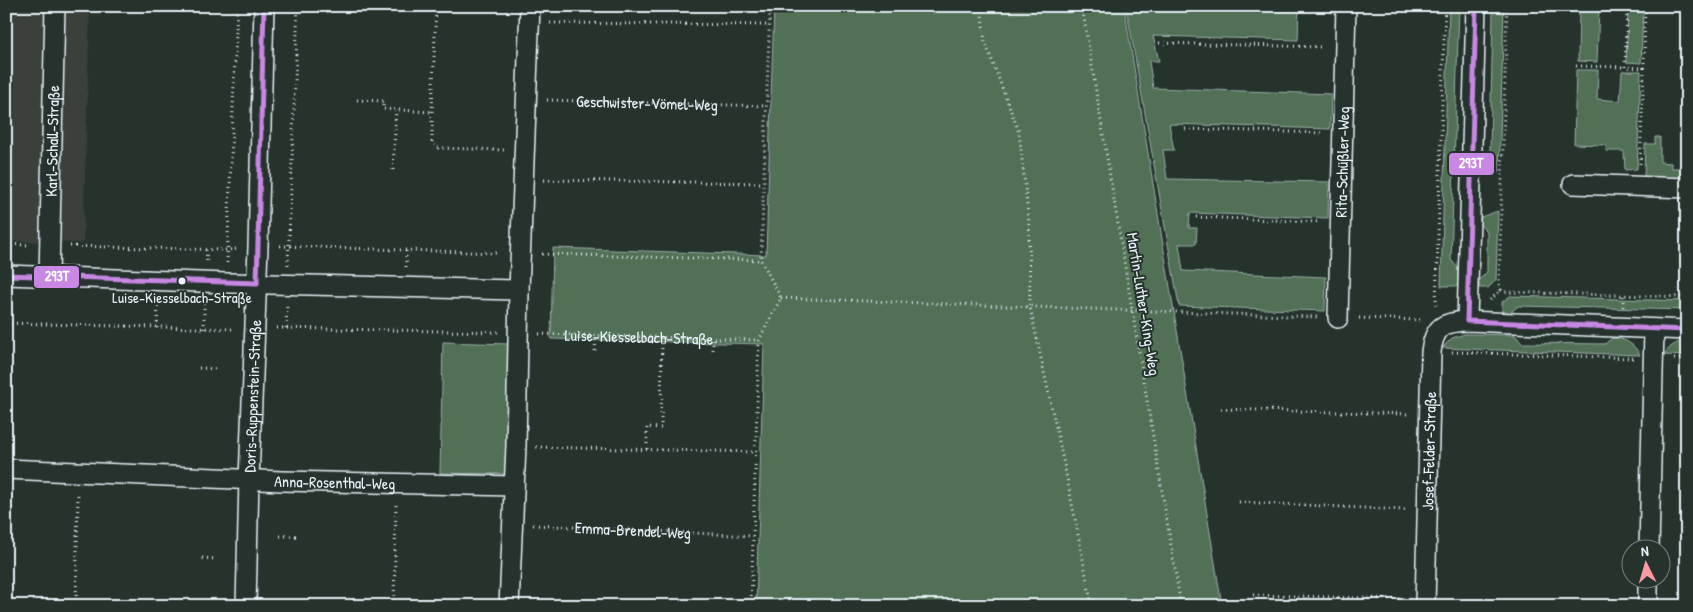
<svg xmlns="http://www.w3.org/2000/svg" width="1693" height="612" font-family="'Patrick Hand',sans-serif">
<style>
.built{fill:#3b413a}
.green{fill:#516f57;stroke:#9cb0a8}
.lines{fill:none;stroke-linecap:round;stroke-linejoin:round}
.street-casing{stroke:#e8f1f8;stroke-width:22}
.path{stroke:#e8f1f8;stroke-width:3;stroke-dasharray:1 4;stroke-linecap:butt}
.street{stroke:#26332d;stroke-width:19}
.bus-1-casing{stroke:#26332d;stroke-width:9}
.bus-1{stroke:#c787e3;stroke-width:5}
.bus-dot{fill:#e8f1f8;stroke:#26332d;stroke-width:2}
.labels{text-anchor:middle;stroke-width:4;stroke-linejoin:round;paint-order:stroke}
.bus-label{font-size:15px;fill:#e8f1f8;stroke:#26332d}
.street-label{font-size:16px;fill:#e8f1f8;stroke:#26332d}
.line-badge{stroke:#26332d;stroke-width:2}
.badge-label{font-size:14px;text-anchor:middle;font-weight:bold;fill:#fff}
</style>
<rect width="100%" height="100%" fill="#26332d"/>
<filter id="ink" filterUnits="userSpaceOnUse"><feTurbulence type="fractalNoise" baseFrequency=".02" numOctaves="2"/><feDisplacementMap in="SourceGraphic" scale="10" xChannelSelector="R" yChannelSelector="G"/><feConvolveMatrix kernelMatrix="1 2 1 2 8 2 1 2 1" color-interpolation-filters="sRGB"/></filter>
<g filter="url(#ink)">
<polygon class="built" points="6,6 90,6 83,243 6,241"/>
<g class="green">
<polygon points="774,6 1124,6 1222,606 756,606 764,344 551,339 553,248 766,255"/>
<polygon points="1126,6 1299,6 1298,40 1153,36 1159,61 1149,61 1153,88 1331,94 1330,129 1169,124 1174,150 1163,150 1167,179 1329,182 1328,218 1190,213 1189,228 1197,228 1196,244 1179,244 1183,271 1326,277 1325,311 1179,306"/>
<polygon points="1449,6 1459,6 1451,260 1458,268 1458,286 1441,286"/>
<polygon points="1487,6 1504,6 1499,172 1482,164 1482,158 1490,150 1493,13"/>
<polygon points="1579,6 1599,6 1597,62 1578,61"/>
<polygon points="1628,12 1643,12 1641,63 1626,62"/>
<polygon points="1576,70 1598,70 1597,99 1620,101 1622,71 1641,71 1637,169 1625,170 1624,151 1606,151 1606,145 1574,144"/>
<polygon points="1655,137 1660,137 1660,162 1671,163 1671,168 1687,168 1687,178 1644,177 1645,144 1655,144"/>
<polygon points="1498,211 1496,280 1488,288 1479,288 1479,280 1487,272 1487,232 1480,225 1481,217"/>
<polygon points="1510,296 1687,301 1687,310 1518,306 1510,313 1502,312 1502,302"/>
<path d="M 1465,334 L 1515,335 L 1522,343 L 1605,344 L 1612,338 C 1625,338 1634,344 1640,355 L 1442,348 L 1452,338 Z"/>
<path d="M 1687,340 L 1687,356 L 1664,355 C 1669,346 1677,342 1687,340 Z"/>
<polygon points="443,342 509,344 505,474 440,473"/>
</g>
<g class="lines">
<g class="street-casing">
<g id="street">
<polyline points="1573,184 1687,188"/>
<polyline points="6,275 227,283 519,290"/>
<path id="s4" d="M 49,276 L 55,6"/>
<path id="s5" d="M 1338,318 L 1346,6"/>
<polyline points="1467,321 1476,6"/>
<path id="s6" d="M 6,469 L 282,481 L 514,486"/>
<polyline points="1649,550 1654,329"/>
<path id="s7" d="M 246,606 L 249,479 L 258,247 L 264,6"/>
<polyline points="509,606 516,446 519,290 530,6"/>
<path id="s8" d="M 1425,606 L 1431,352 C 1434,327 1443,322 1467,321 L 1687,330"/>
<polyline points="1648,606 1648,580"/>
</g>
</g>
<g class="path">
<polyline points="436,6 432,112 432,143 437,148 440,148 504,150"/>
<polyline points="981,6 985,42 1019,132 1029,223 1030,307 1068,483 1092,606"/>
<polyline points="1082,6 1181,606"/>
<polyline points="1627,6 1625,67 1644,68 1640,165"/>
<polyline points="1672,6 1687,7"/>
<polyline points="550,23 769,25"/>
<polyline points="1159,43 1323,47"/>
<polyline points="1576,66 1625,67"/>
<polyline points="1644,68 1645,6"/>
<polyline points="357,100 383,101 383,109 432,112"/>
<path id="s1" d="M 547,100 L 767,106"/>
<polyline points="1185,129 1322,133"/>
<polyline points="393,170 396,110"/>
<polyline points="544,180 764,183"/>
<polyline points="1196,217 1320,222"/>
<polyline points="6,244 29,245"/>
<polyline points="70,246 228,250 236,249"/>
<polyline points="280,246 498,253"/>
<polyline points="206,250 207,262"/>
<polyline points="542,254 761,260"/>
<polyline points="227,263 237,6"/>
<polyline points="288,265 298,6"/>
<polyline points="406,267 406,250"/>
<polyline points="1501,290 1499,284 1507,6"/>
<polyline points="1501,290 1504,292 1687,297"/>
<polyline points="781,298 1317,317"/>
<polyline points="1490,300 1501,290"/>
<polyline points="1436,305 1445,6"/>
<polyline points="1623,307 1623,295"/>
<polyline points="1359,318 1420,320"/>
<polyline points="6,323 233,329"/>
<polyline points="157,328 158,301"/>
<polyline points="277,328 498,332"/>
<polyline points="286,328 287,306"/>
<polyline points="204,329 204,303"/>
<path id="s2" d="M 539,334 L 759,340"/>
<polyline points="713,339 713,354"/>
<polyline points="595,351 596,336"/>
<polyline points="1452,352 1633,358"/>
<polyline points="1674,359 1687,359"/>
<polyline points="199,368 223,369"/>
<polyline points="1221,409 1409,414"/>
<polyline points="536,447 756,452"/>
<polyline points="647,449 647,427 661,428 662,337"/>
<polyline points="1239,502 1406,510"/>
<path id="s3" d="M 533,525 L 753,536"/>
<polyline points="280,536 296,536"/>
<polyline points="202,558 217,559"/>
<polyline points="1253,595 1404,599"/>
<polyline points="278,602 294,603"/>
<polyline points="529,604 601,606"/>
<polyline points="76,606 78,494"/>
<polyline points="394,606 396,504"/>
<polyline points="751,606 759,340 781,298 761,260 770,6"/>
</g>
<use href="#street" class="street"/>
<g class="bus-1-casing">
<g id="bus-1">
<polyline points="6,275 257,283"/>
<polyline points="257,283 264,6"/>
<polyline points="1467,321 1476,6"/>
<polyline points="1467,321 1687,330"/>
</g>
</g>
<use href="#bus-1" class="bus-1"/>
</g>
</g>
<circle class="bus-dot" cx="182" cy="281" r="4.5"/>
<g class="labels">
<g class="bus-label">
<text x="182" y="303">Luise-Kiesselbach-Straße</text>
</g>
<g class="street-label">
<text dy="6" stroke="none"><textPath href="#s1" startOffset="100">Geschwister-Vömel-Weg</textPath></text>
<text dy="6" stroke="none"><textPath href="#s4" startOffset="135">Karl-Schall-Straße</textPath></text>
<text dy="6" stroke="none"><textPath href="#s5" startOffset="156">Rita-Schüßler-Weg</textPath></text>
<text transform="translate(1144 304) rotate(81)" y="6">Martin-Luther-King-Weg</text>
<text dy="6" stroke="none"><textPath href="#s2" startOffset="100">Luise-Kiesselbach-Straße</textPath></text>
<text dy="6" stroke="none"><textPath href="#s7" startOffset="210">Doris-Ruppenstein-Straße</textPath></text>
<text dy="6" stroke="none"><textPath href="#s8" startOffset="155">Josef-Felder-Straße</textPath></text>
<text dy="6" stroke="none"><textPath href="#s6" startOffset="329">Anna-Rosenthal-Weg</textPath></text>
<text dy="6" stroke="none"><textPath href="#s3" startOffset="100">Emma-Brendel-Weg</textPath></text>
</g>
</g>
<g class="line-badge">
<rect x="1448" y="152" width="47" height="24" rx="5" fill="#c787e3"/>
<rect x="33" y="265" width="47" height="24" rx="5" fill="#c787e3"/>
</g>
<g class="badge-label">
<text x="1471" y="168">293T</text>
<text x="57" y="281">293T</text>
</g>
<rect width="1693" height="612" fill="none" stroke="#26332d" stroke-width="25"/>
<rect x="12" y="12" width="1668" height="587" fill="none" stroke="#e8f1f8" stroke-width="2" filter="url(#ink)"/>
<g transform="translate(1646 564) rotate(355)"><circle r="24" fill="#26332d" stroke="#747f7e"/>
<path d="M0-4L9 19L0 12L-9 19Z" fill="#ff9aa2"/>
<text y="-8" font-size="14" font-weight="bold" text-anchor="middle" fill="#e8f1f8">N</text>
</g>
</svg>
